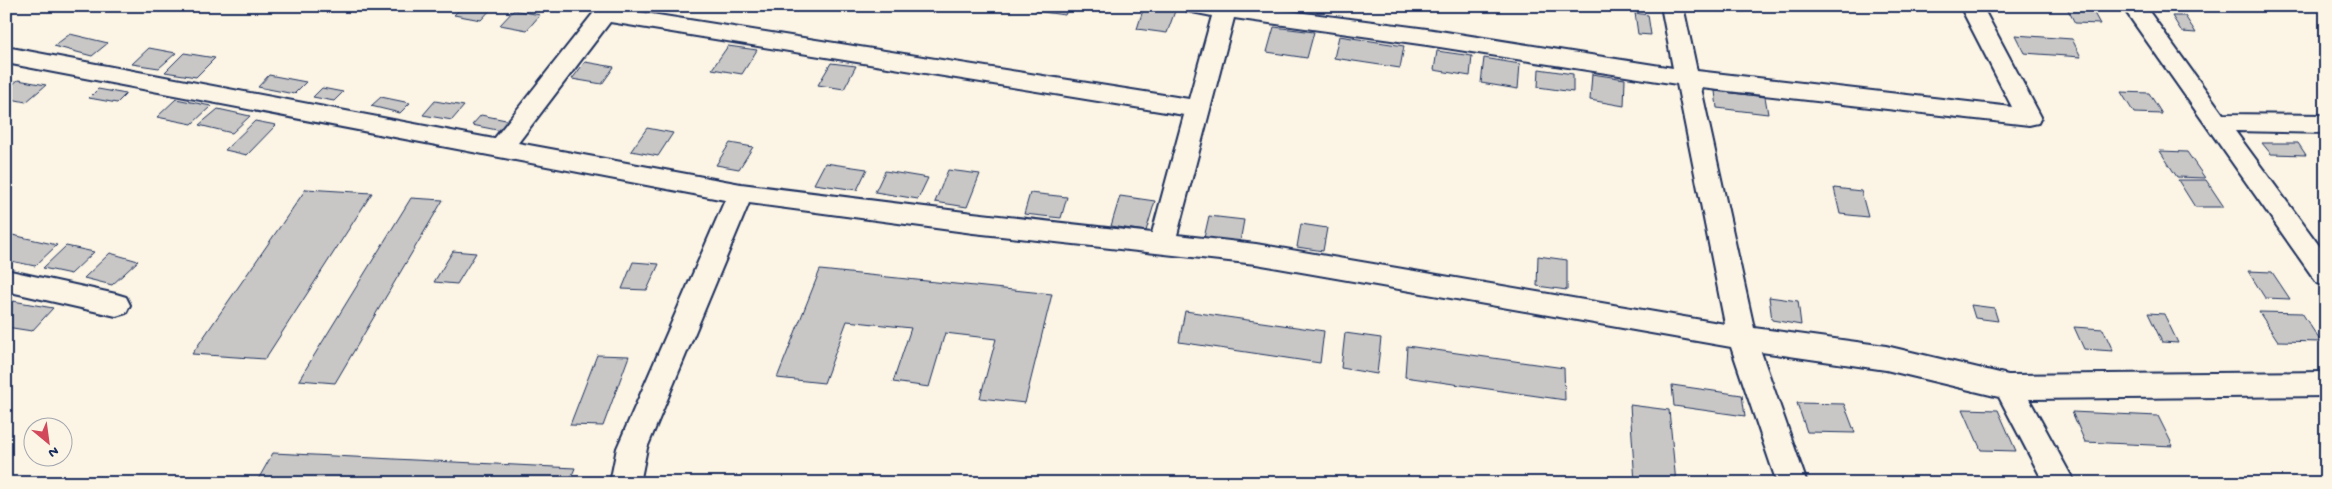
<svg xmlns="http://www.w3.org/2000/svg" width="2332" height="489" font-family="'Gochi Hand',sans-serif">
<style>
.building{fill:#c8c7c6;stroke:#1b2f5e}
.lines{fill:none;stroke-linecap:round;stroke-linejoin:round}
.minor-casing{stroke:#1b2f5e;stroke-width:4}
.minor{fill:#fcf5e5;fill-rule:evenodd}
</style>
<rect width="100%" height="100%" fill="#fcf5e5"/>
<filter id="ink" filterUnits="userSpaceOnUse"><feTurbulence type="fractalNoise" baseFrequency=".02" numOctaves="2"/><feDisplacementMap in="SourceGraphic" scale="10" xChannelSelector="R" yChannelSelector="G"/><feConvolveMatrix kernelMatrix="1 2 1 2 8 2 1 2 1" color-interpolation-filters="sRGB"/></filter>
<g filter="url(#ink)">
<g class="building">
<polygon points="389,6 420,6 415,11"/>
<polygon points="463,6 494,6 481,20 454,15"/>
<polygon points="1037,6 1069,6 1065,15 1035,11"/>
<polygon points="1711,6 1743,6 1745,12 1711,9"/>
<polygon points="2066,6 2090,6 2100,24 2075,23"/>
<polygon points="1144,7 1175,11 1167,33 1137,29"/>
<polygon points="514,10 540,15 527,30 500,25"/>
<polygon points="1635,13 1648,15 1651,35 1638,34"/>
<polygon points="2172,16 2185,16 2196,33 2182,32"/>
<polygon points="1274,27 1314,32 1307,58 1267,52"/>
<polygon points="70,34 108,43 92,56 54,46"/>
<polygon points="2015,35 2072,39 2081,57 2024,53"/>
<polygon points="1339,36 1404,46 1400,68 1334,58"/>
<polygon points="728,46 757,50 742,74 712,69"/>
<polygon points="149,48 176,53 159,68 132,64"/>
<polygon points="1437,51 1472,56 1470,76 1434,70"/>
<polygon points="184,53 215,58 196,77 165,72"/>
<polygon points="1484,58 1520,64 1518,89 1481,83"/>
<polygon points="585,62 614,67 602,84 572,79"/>
<polygon points="831,63 856,66 844,89 818,85"/>
<polygon points="1539,69 1573,74 1573,92 1538,87"/>
<polygon points="1592,74 1625,79 1624,106 1590,100"/>
<polygon points="269,75 306,82 294,94 258,87"/>
<polygon points="18,80 46,85 26,102 6,98 6,90"/>
<polygon points="322,88 343,92 334,101 313,97"/>
<polygon points="98,89 126,94 117,103 89,98"/>
<polygon points="1715,91 1765,97 1768,114 1717,108"/>
<polygon points="2121,92 2149,93 2162,114 2134,113"/>
<polygon points="381,97 410,103 400,113 371,106"/>
<polygon points="176,99 211,106 192,124 157,117"/>
<polygon points="435,101 464,106 452,120 423,115"/>
<polygon points="218,109 250,116 232,133 199,125"/>
<polygon points="481,115 511,121 502,131 472,125"/>
<polygon points="255,121 276,125 247,155 225,150"/>
<polygon points="647,128 673,133 658,156 631,151"/>
<polygon points="730,143 753,147 739,169 716,165"/>
<polygon points="2262,143 2298,143 2306,155 2271,154"/>
<polygon points="2160,151 2187,152 2205,178 2177,177"/>
<polygon points="825,163 867,169 857,190 814,184"/>
<polygon points="948,170 980,174 967,207 935,202"/>
<polygon points="885,171 928,178 918,199 875,192"/>
<polygon points="2178,180 2206,180 2224,207 2195,207"/>
<polygon points="1834,188 1861,191 1868,217 1840,214"/>
<polygon points="306,189 372,193 265,359 192,354"/>
<polygon points="1030,193 1067,197 1061,218 1024,214"/>
<polygon points="1120,196 1155,201 1146,231 1111,226"/>
<polygon points="411,198 443,200 335,383 299,380"/>
<polygon points="1209,216 1244,220 1240,242 1204,238"/>
<polygon points="1301,224 1327,228 1323,251 1297,247"/>
<polygon points="8,234 57,245 35,266 6,260"/>
<polygon points="66,246 94,252 71,274 43,268"/>
<polygon points="453,251 476,253 457,284 434,282"/>
<polygon points="110,253 138,261 112,285 84,278"/>
<polygon points="1538,256 1567,260 1567,290 1537,286"/>
<polygon points="633,262 659,264 647,290 622,289"/>
<polygon points="820,270 1052,294 1025,403 980,398 996,339 945,333 929,387 893,382 911,328 847,321 824,383 777,378"/>
<polygon points="2248,271 2272,272 2290,299 2265,298"/>
<polygon points="1769,297 1798,301 1801,325 1772,320"/>
<polygon points="13,301 53,308 32,331 6,327 6,308"/>
<polygon points="1971,305 1994,308 1998,321 1975,318"/>
<polygon points="1185,311 1324,331 1320,363 1179,342"/>
<polygon points="2259,312 2302,313 2321,342 2278,341"/>
<polygon points="2148,313 2164,314 2178,343 2162,342"/>
<polygon points="2074,327 2103,329 2113,351 2084,349"/>
<polygon points="1345,333 1381,338 1377,374 1341,368"/>
<polygon points="1407,346 1564,368 1565,400 1405,377"/>
<polygon points="597,355 629,356 603,426 570,425"/>
<polygon points="1672,385 1742,395 1745,416 1674,406"/>
<polygon points="1797,403 1844,404 1855,433 1807,432"/>
<polygon points="1630,405 1669,410 1676,483 1635,483"/>
<polygon points="1963,409 1998,410 2016,451 1981,450"/>
<polygon points="2072,412 2158,416 2173,446 2085,442"/>
<polygon points="273,453 575,468 569,483 256,483"/>
</g>
<g class="lines">
<g class="minor-casing">
<g id="minor">
<path d="M 599,6 L 622,6 L 620,9 L 1189,99 L 1212,16 L 1187,11 L 1184,6 L 1251,6 L 1427,29 L 1673,68 L 1661,6 L 1683,6 L 1697,71 L 2012,107 L 1960,6 L 1982,6 L 2041,117 L 2038,123 L 2029,125 L 1701,88 L 1754,328 L 1886,346 L 2008,375 L 2326,372 L 2326,396 L 2029,399 L 2075,483 L 2044,483 L 1999,397 L 1886,370 L 1761,352 L 1807,483 L 1777,483 L 1731,347 L 1256,264 L 973,233 L 749,203 L 647,448 L 640,483 L 610,483 L 617,448 L 725,200 L 6,63 L 6,47 L 494,139 ZM 1234,18 L 1427,45 L 1677,84 L 1725,324 L 1256,244 L 1177,235 ZM 610,22 L 1184,115 L 1152,233 L 973,213 L 741,184 L 518,143 Z"/>
<polygon points="2122,6 2145,6 2223,114 2326,115 2326,133 2235,131 2326,255 2326,286 2317,283"/>
<polygon points="6,270 116,294 126,297 130,305 126,313 116,316 6,291"/>
</g>
</g>
<use href="#minor" class="minor"/>
</g>
</g>
<rect width="2332" height="489" fill="none" stroke="#fcf5e5" stroke-width="25"/>
<rect x="12" y="12" width="2307" height="464" fill="none" stroke="#1b2f5e" stroke-width="2" filter="url(#ink)"/>
<g transform="translate(48 442) rotate(151)"><circle r="24" fill="#fcf5e5" stroke="#a2a6af"/>
<path d="M0-4L9 19L0 12L-9 19Z" fill="#d1495b"/>
<text y="-8" font-size="14" font-weight="bold" text-anchor="middle" fill="#1b2f5e">N</text>
</g>
</svg>
